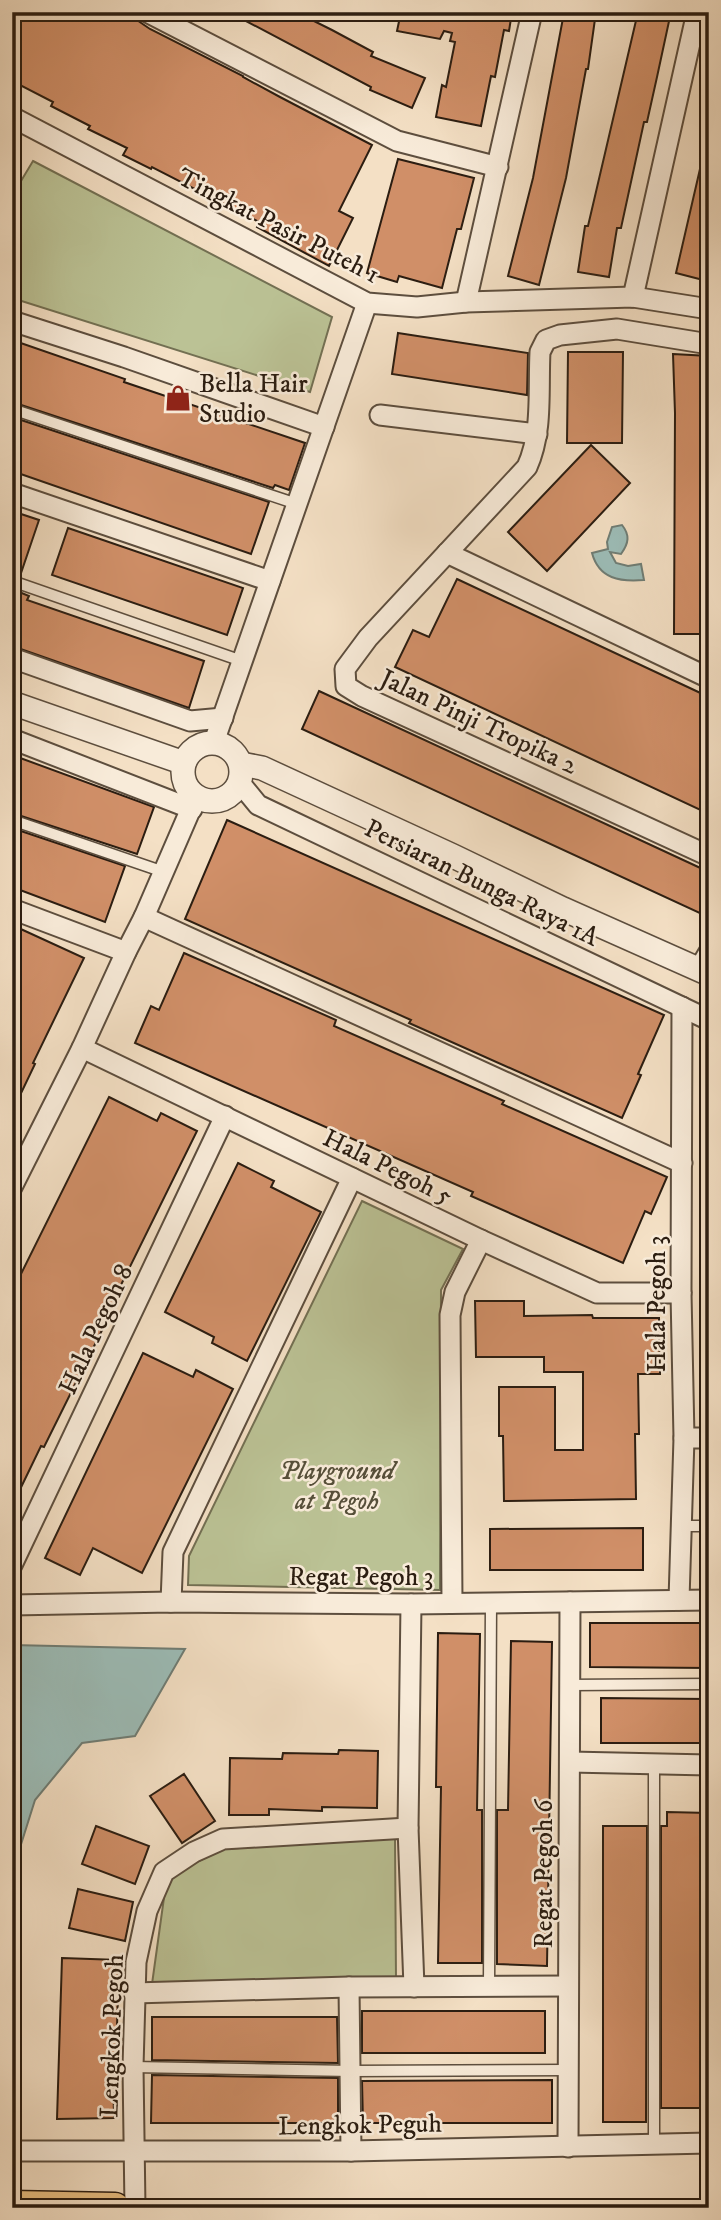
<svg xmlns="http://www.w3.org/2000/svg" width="721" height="2220" font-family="'IM FELL DW Pica',serif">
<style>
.green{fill:#bbc295;stroke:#737053;stroke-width:2}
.water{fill:#9cbdb8;stroke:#6f7d75;stroke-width:2}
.building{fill:#d08f68;stroke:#2b1d11;stroke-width:2}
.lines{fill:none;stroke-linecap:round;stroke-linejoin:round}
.service-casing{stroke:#5d4e3e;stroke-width:13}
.minor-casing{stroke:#5d4e3e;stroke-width:23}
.tertiary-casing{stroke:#5d4e3e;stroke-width:26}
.primary-casing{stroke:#2b1d11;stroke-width:33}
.service{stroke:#f8ebd9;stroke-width:10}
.minor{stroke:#f8ebd9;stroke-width:19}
.tertiary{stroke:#f8ebd9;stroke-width:23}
.primary{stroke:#eac082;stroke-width:30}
.labels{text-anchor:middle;stroke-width:5;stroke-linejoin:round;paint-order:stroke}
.street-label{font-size:26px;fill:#2b1d11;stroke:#f8ebd9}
.poi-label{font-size:26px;fill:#2b1d11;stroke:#f8ebd9;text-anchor:start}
.park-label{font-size:26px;font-style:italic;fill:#564f39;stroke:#f8ebd9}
</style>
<rect width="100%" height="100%" fill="#f4e0c5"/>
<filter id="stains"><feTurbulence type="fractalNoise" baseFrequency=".00286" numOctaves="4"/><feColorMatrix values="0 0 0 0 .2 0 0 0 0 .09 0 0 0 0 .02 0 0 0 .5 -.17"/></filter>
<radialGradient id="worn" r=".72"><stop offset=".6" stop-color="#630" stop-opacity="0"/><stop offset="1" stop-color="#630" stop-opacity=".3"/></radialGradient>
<g class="green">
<polygon points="33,161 332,317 310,392 12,298 12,196"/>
<polygon points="362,1201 463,1249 441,1290 440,1590 188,1585 189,1556"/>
<polygon points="395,1838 396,1980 152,1984 167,1876 224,1849"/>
</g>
<g class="water">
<path d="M 622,525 C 630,535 629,543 621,554 L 610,552 L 616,563 L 628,566 L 641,564 L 644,580 C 620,582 599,579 592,553 L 608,549 L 607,542 L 612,527 Z"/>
<polygon points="12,1645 185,1649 135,1736 82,1743 35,1800 12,1873"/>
</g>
<g class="building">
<polygon points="21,12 125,12 150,29 243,76 243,77 280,97 372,145 339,211 353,218 329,266 257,227 259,222 152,167 151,169 123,155 127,148 88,129 90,126 51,106 53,102 12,81 12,30"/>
<polygon points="229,12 296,12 332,30 373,52 371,56 425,78 412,108 370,90 371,87"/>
<polygon points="401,12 512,12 509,31 504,30 495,77 491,76 481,126 436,117 442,85 446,87 455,42 450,41 452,33 444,31 440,39 397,31"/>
<polygon points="566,12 596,12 588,69 586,69 566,178 539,285 508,276 533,178 563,18 565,19"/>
<polygon points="638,12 671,12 657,77 647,122 644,122 621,228 617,228 609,277 578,272 585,226 588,226"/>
<polygon points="703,156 709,157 709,273 707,281 676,273"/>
<polygon points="398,159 474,178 461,229 457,229 442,288 399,276 397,282 367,273"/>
<polygon points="398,333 528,353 527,395 392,374"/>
<polygon points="12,340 125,379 124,382 305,443 289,490 275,485 273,488 12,402"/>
<polygon points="568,352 623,352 622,443 567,443"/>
<polygon points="673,354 709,356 709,634 674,634 675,413"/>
<polygon points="12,417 269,502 251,554 12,471"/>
<polygon points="591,445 630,483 547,571 508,532"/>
<polygon points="12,511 39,520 20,576 12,574"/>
<polygon points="68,528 243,588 227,635 52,575"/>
<polygon points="457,579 709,697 709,814 395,667 413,630 429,637"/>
<polygon points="12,589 29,596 27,600 204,661 189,708 12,646"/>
<polygon points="319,691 709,872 709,905 704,915 302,729"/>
<polygon points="12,755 154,807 137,854 12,813"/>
<polygon points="227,820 664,1015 638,1074 641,1075 622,1118 409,1023 411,1020 185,919"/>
<polygon points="12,828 125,866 105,922 12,887"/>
<polygon points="12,925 84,958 33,1063 35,1064 12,1112"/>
<polygon points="184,953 336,1020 334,1026 504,1101 502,1104 667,1177 651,1214 645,1211 623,1263 471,1196 473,1192 135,1043 151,1006 159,1010"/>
<polygon points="109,1097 157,1121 161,1113 197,1131 115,1297 118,1298 44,1447 41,1446 12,1506 12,1292"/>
<polygon points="238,1163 274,1181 271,1187 321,1212 247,1361 212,1343 214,1337 165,1312"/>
<polygon points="475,1301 524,1301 524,1316 592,1315 593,1318 659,1318 660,1374 638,1374 639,1434 635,1434 636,1499 504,1501 503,1436 499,1436 499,1387 555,1387 555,1450 583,1450 583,1372 544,1372 544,1357 476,1357"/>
<polygon points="143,1353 193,1377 196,1370 233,1389 142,1573 93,1548 80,1575 45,1558"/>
<polygon points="643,1528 643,1570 490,1570 490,1529"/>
<polygon points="590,1623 709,1623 709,1668 590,1667"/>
<polygon points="438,1633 480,1634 477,1810 482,1810 482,1963 438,1963 441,1787 436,1787"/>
<polygon points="511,1641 552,1642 547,1966 497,1964 497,1810 508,1810"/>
<polygon points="601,1698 709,1699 709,1743 601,1743"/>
<polygon points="339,1750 378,1751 377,1808 322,1807 322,1811 269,1809 269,1815 229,1815 230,1758 282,1759 283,1753 338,1754"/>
<polygon points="184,1774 215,1821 182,1843 150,1796"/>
<polygon points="667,1812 709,1813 709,2108 661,2108 661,1826 667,1826"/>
<polygon points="96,1826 149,1846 135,1884 82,1864"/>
<polygon points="603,1826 647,1826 646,2122 603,2122"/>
<polygon points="78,1889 133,1902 125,1941 69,1928"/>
<polygon points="62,1958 119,1960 116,2060 113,2059 114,2118 57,2119"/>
<rect x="362" y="2011" width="183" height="42"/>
<polygon points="152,2017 337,2017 338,2063 152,2060"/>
<polygon points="152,2075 338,2078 338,2123 151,2123"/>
<polygon points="552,2080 552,2123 363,2123 362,2081"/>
</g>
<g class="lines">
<g class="service-casing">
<g id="service">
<polyline points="12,409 297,504"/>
<polyline points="12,581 242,661"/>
<polyline points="12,820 164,872"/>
<polyline points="682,1526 709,1526"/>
<polyline points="569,1685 709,1684"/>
<polyline points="489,1987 491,1602"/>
<polyline points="133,2067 352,2071 567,2070"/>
<polyline points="654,2144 654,1765"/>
</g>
</g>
<g class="minor-casing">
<g id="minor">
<polyline points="147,12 397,141 498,167"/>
<polyline points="12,117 367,303 417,307 466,302 633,297 709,309"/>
<polyline points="633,297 697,12"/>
<polyline points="466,302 532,12"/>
<polyline points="12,321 124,357 324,427"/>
<path d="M 709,344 L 617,329 L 560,335 L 546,340 L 540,352 C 538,391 543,432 527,467 L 368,638 L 345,669 L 346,686 L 362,696 L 709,856"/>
<polyline points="380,415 537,434"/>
<polyline points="12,493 270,581"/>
<polyline points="447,553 709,678"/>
<polyline points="12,658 190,721 223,718"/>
<polyline points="12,739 192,809"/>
<polyline points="214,742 367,303"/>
<polyline points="240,783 258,805 709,1020"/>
<polyline points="12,909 126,952"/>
<polyline points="144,917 682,1163"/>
<polyline points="699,969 709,952"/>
<polyline points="82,1048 481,1240 597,1293 681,1293"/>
<polyline points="12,1187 82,1048 126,952 144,917 196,797"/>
<polyline points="684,1438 709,1438"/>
<polyline points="12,1565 225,1116"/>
<polyline points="679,1600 684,1438 681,1293 682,1007"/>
<polyline points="171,1602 173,1552 352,1178"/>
<polyline points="452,1603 450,1315 455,1292 481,1240"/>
<polyline points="411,1604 408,1828 414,1987"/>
<polyline points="12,1605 171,1602 411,1604 709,1600"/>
<polyline points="570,1762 709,1765"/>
<polyline points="349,1987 351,2151"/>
<polyline points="134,1993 349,1987 568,1986"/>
<polyline points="568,2147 570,1602"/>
<polyline points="12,2151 351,2151 709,2143"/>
<polyline points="135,2208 133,2067 136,1962 147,1911 164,1872 194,1852 223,1839 408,1828"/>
</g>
</g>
<g class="tertiary-casing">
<g id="tertiary">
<polyline points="12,703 184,763"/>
<circle cx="212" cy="772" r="29"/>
<polyline points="241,764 262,768 453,856 563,909 709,974"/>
</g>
</g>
<g class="primary-casing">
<polyline id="primary" points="12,2206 115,2208"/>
</g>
<use href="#service" class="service"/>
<use href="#minor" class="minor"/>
<use href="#tertiary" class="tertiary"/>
<use href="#primary" class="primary"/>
</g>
<defs>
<g id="shop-bare" transform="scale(2.1)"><path d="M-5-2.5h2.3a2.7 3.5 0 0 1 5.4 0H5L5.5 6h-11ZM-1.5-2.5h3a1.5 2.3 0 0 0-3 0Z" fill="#8f2418" stroke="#f8ebd9" stroke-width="2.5" paint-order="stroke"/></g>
</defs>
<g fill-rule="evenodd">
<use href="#shop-bare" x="178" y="398"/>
</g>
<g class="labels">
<g class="street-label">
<text transform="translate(279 225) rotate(27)" y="9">Tingkat Pasir Puteh 1</text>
<text transform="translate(479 721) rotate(25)" y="9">Jalan Pinji Tropika 2</text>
<text transform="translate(482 882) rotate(26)" y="9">Persiaran Bunga Raya 1A</text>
<text transform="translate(388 1166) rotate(26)" y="9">Hala Pegoh 5</text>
<text transform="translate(656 1304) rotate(-90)" y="9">Hala Pegoh 3</text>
<text transform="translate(95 1329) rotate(-65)" y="9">Hala Pegoh 8</text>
<text x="361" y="1585">Regat Pegoh 3</text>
<text transform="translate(543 1874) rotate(-90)" y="9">Regat Pegoh 6</text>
<text transform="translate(111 2036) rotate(-88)" y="9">Lengkok Pegoh</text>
<text transform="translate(360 2124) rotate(-1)" y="9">Lengkok Peguh</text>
</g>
<g class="poi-label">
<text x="199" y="392">Bella Hair<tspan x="199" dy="30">Studio</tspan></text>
</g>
<g class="park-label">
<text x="337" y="1479">Playground<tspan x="337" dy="30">at Pegoh</tspan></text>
</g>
</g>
<rect width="721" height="2220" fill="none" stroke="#f4e0c5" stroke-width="42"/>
<rect x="14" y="14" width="693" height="2192" fill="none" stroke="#2b1d11" stroke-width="3.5"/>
<rect x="21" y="21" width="679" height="2178" fill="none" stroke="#2b1d11" stroke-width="2"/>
<rect width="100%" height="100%" filter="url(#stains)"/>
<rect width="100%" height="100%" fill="url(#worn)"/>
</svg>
